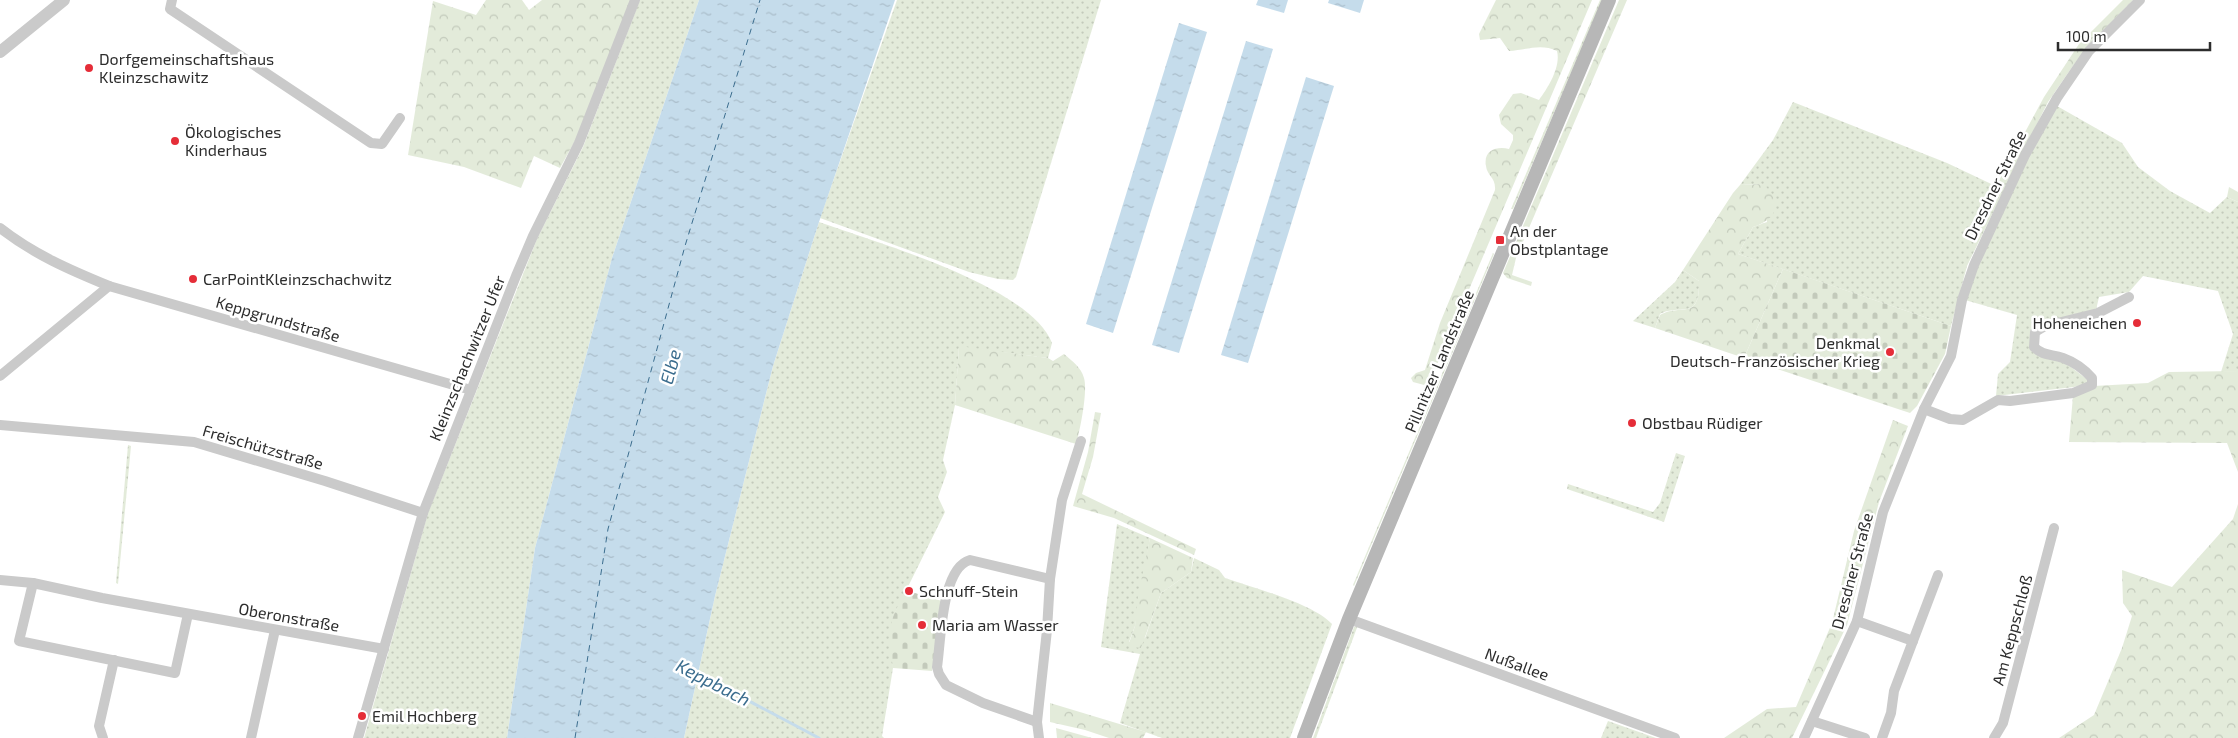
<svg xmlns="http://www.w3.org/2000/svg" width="2238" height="738" font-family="'Exo 2',sans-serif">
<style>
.grass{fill:url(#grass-dots)}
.forest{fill:url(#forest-crowns)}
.cemetery{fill:url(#cemetery-stones)}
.water{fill:url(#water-ripples)}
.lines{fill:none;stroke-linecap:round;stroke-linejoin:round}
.stream{stroke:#c5dceb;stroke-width:3}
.ferry{stroke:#3b6d8e;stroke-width:1;stroke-dasharray:6 5;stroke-linecap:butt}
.minor{stroke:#cacaca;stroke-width:10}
.tertiary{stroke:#cacaca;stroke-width:12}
.secondary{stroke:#b7b7b7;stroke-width:14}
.poi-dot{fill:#e52d38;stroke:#fff;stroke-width:2}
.labels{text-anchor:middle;stroke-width:5;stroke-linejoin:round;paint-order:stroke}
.poi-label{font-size:16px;fill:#2d2d2d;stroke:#fff;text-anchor:start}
.street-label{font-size:16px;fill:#2d2d2d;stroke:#fff}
.water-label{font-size:18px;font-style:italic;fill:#3b6d8e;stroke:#fff}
</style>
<defs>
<pattern id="grass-dots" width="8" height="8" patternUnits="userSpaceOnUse" patternTransform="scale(1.25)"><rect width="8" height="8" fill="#e3ebda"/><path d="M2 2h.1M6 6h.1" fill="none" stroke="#c3cabb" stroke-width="1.8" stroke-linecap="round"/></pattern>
<pattern id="forest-crowns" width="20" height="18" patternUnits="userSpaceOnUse" patternTransform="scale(1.25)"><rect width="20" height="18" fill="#e3ebda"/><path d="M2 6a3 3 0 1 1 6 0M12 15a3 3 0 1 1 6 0" fill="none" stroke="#c3cabb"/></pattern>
<pattern id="cemetery-stones" width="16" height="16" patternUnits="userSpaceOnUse" patternTransform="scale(1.25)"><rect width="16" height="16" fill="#e3ebda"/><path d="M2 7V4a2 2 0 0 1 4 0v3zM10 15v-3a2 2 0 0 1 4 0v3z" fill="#c3cabb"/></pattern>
<pattern id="water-ripples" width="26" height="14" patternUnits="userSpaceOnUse" patternTransform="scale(1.25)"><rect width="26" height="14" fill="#c5dceb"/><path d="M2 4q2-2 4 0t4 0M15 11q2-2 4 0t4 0" fill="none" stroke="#aabdca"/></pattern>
</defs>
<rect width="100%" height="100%" fill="#fff"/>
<g class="grass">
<polygon points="640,0 699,0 612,258 535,548 507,738 364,738 428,513 537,239 583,147"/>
<polygon points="897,0 1101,0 1016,277 1013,280 998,279 969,272 820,218"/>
<polygon points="1600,0 1602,0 1513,209 1511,209"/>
<polygon points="1793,102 1947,163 2004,190 1967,266 1951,326 1738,254 1753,227 1767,222 1763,184 1740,185 1773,140"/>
<polygon points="2057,106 2122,143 2138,167 2170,191 2210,213 2227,197 2238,202 2238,371 2221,372 2233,334 2218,291 2143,276 2129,292 2099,297 2096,310 2059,320 2056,316 2053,317 2053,322 2044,324 2031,345 2063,361 2088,380 2086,384 2074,387 1996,396 1998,374 2010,362 2017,315 1965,300 1969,284 2027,159"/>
<path d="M 819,222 C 875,242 1030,286 1052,343 L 1048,358 L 959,347 L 955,405 L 943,460 L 947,472 L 938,497 L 945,512 L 892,619 L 893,668 L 882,736 L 884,738 L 684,738 L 715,596 L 773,366 Z"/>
<polygon points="1493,253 1494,254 1354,586 1353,585"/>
<path d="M 1683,270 L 1699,281 C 1700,322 1681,303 1660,314 L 1655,328 L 1633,321 L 1675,282 Z"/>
<polygon points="128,445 131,446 118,584 116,583"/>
<polygon points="1676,453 1685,456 1664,522 1567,489 1568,484 1653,512 1660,503"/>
<path d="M 1117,524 L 1150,538 L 1135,626 L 1129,642 L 1145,638 L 1161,593 L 1191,572 L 1194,558 L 1219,570 L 1225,578 C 1253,588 1313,603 1332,624 L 1290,738 L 1162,738 L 1120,723 L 1140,654 L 1101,647 Z"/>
<polygon points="1358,625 1316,738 1313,738 1354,627"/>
<polygon points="1608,721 1656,738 1601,738"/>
</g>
<g class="forest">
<polygon points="486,0 522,0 529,10 542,0 632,0 577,137 560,168 534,156 521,188 464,167 408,155 433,1 476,15"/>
<path d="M 1496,0 L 1592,0 L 1428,386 L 1413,382 L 1411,378 L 1416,373 L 1425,370 L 1440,323 L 1495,190 C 1496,177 1487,176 1486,166 C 1483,150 1497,146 1509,149 L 1513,140 L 1513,135 L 1501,124 L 1499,115 L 1513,94 L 1521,93 L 1539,100 C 1548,88 1561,67 1557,51 C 1541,43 1526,50 1509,51 L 1500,38 L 1480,40 L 1479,34 Z"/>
<polygon points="1619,0 1627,0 1516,258 1512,275 1532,282 1531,286 1507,278 1503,273"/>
<polygon points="2123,0 2133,0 2085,49 2068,73 2048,102 2004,190 1996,186 2044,97 2079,44"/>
<path d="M 1763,184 C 1783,202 1778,219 1753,227 L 1738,254 L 1783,269 L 1744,358 L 1655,328 L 1660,315 C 1681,303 1700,322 1699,281 L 1683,270 L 1733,193 L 1740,185 Z"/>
<polygon points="2229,187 2238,192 2238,202 2227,197"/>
<path d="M 959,346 L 1048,358 L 1053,361 L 1064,354 C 1072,361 1081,367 1084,378 C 1088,391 1080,431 1076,444 L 955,405 Z"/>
<polygon points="2238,371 2238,472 2227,443 2069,442 2073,396 2094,386 2148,383 2169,372"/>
<polygon points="1095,412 1101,413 1093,457 1082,494 1196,549 1194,555 1114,518 1073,506 1088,452"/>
<polygon points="1893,420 1908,426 1879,502 1847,625 1792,738 1724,738 1767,709 1796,707 1832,623 1854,531"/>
<polygon points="2238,504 2238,738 2059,738 2094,715 2122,648 2132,616 2123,603 2122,570 2172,587 2233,519"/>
<polygon points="1150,538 1193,558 1191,572 1161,593 1141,648 1133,647 1129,643 1135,626 1138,596"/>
<polygon points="1050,703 1146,732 1143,738 1109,738 1085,730 1050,722"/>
<polygon points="1056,728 1092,738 1057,738"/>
</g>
<g class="cemetery">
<polygon points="1783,269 1951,326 1945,354 1917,406 1910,413 1744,358"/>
<polygon points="905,590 942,601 932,671 893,668 890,645 892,619"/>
</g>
<g class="water">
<polygon points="699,0 895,0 819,222 773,366 715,596 684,738 507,738 535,548 612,258"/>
<polygon points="1258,0 1288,0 1284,13 1256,5"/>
<polygon points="1329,0 1364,0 1360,13 1328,3"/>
<polygon points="1179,23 1207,32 1113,333 1086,324"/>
<polygon points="1246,41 1273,49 1179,353 1152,345"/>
<polygon points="1306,77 1334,86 1248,363 1221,355"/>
</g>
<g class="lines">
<polyline class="stream" points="696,673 819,738"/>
<polyline class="ferry" points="575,738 608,529 685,246 760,0"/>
<g class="minor">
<polyline points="172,0 170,9 371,143 382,144 400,118"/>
<path d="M 0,228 C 33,254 70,270 109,286 L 471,390"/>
<polyline points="0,376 109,286"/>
<path d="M 1924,409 L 1950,419 L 1963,420 L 1998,400 L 2010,401 L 2073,393 L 2092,385 L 2092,378 C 2084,369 2074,362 2063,358 C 2051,354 2043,356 2034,347 L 2035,332 L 2045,326 L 2098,313 L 2129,297"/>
<polyline points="0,425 194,442 325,481 423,513"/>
<polyline points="0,580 33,583 102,598 384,649"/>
<polyline points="33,583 19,641 175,673 188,614"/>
<polyline points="1349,619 1675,738"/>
<polyline points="1857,621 1913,641"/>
<polyline points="1812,721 1865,738"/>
<path d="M 1037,722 L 983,703 L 946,685 L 939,674 L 937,667 C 941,642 941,568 970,560 L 1050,579"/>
<polyline points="103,738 99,726 114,660"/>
<polyline points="251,738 275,630"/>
<polyline points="358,738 423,513 516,276 533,236 579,143 635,0"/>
<polyline points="1039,738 1037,722 1047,630 1050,579 1062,500 1081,441"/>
<polyline points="1804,738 1857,621 1883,512 1924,409 1951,356 1962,300 1974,265 2025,155 2057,98 2089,51 2140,0"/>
<polyline points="1882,738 1891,713 1894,691 1938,575"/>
<polyline points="1994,738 2003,723 2054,528"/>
</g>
<polyline class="tertiary" points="0,52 64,0"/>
<polyline class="secondary" points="1304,738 1349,619 1609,0"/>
</g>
<g class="poi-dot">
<circle cx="89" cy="68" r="5"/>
<circle cx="175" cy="141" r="5"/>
<rect x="1495" y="235" width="10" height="10" rx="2.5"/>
<circle cx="193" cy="279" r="5"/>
<circle cx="2137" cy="323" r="5"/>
<circle cx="1890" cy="352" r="5"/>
<circle cx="1632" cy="423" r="5"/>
<circle cx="909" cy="591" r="5"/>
<circle cx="922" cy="625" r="5"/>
<circle cx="362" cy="716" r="5"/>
</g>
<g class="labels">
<g class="poi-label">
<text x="99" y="65">Dorfgemeinschaftshaus<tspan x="99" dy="18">Kleinzschawitz</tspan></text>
<text x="185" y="138">Ökologisches<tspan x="185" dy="18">Kinderhaus</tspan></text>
<text x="1510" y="237">An der<tspan x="1510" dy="18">Obstplantage</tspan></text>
<text x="203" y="285">CarPointKleinzschachwitz</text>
<text x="2127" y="329" text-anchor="end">Hoheneichen</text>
<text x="1880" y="349" text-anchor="end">Denkmal<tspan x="1880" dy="18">Deutsch-Französischer Krieg</tspan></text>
<text x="1642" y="429">Obstbau Rüdiger</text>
<text x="919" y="597">Schnuff-Stein</text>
<text x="932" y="631">Maria am Wasser</text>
<text x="372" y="722">Emil Hochberg</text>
</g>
<g class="street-label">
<text transform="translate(1995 185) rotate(-64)" y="6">Dresdner Straße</text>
<text transform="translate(278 319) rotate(16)" y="6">Keppgrundstraße</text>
<text transform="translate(467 358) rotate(-68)" y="6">Kleinzschachwitzer Ufer</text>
<text transform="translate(1439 361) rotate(-67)" y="6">Pillnitzer Landstraße</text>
<text transform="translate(263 447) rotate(16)" y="6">Freischützstraße</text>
<text transform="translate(1852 571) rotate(-75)" y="6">Dresdner Straße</text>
<text transform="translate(289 617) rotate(10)" y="6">Oberonstraße</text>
<text transform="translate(2012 630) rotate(-75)" y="6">Am Keppschloß</text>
<text transform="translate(1517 664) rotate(20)" y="6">Nußallee</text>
</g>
<g class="water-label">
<text transform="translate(671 367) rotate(-75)" y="6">Elbe</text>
<text transform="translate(713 683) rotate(27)" y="6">Keppbach</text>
</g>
</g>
<path d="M2058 42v8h152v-8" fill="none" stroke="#2d2d2d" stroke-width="2.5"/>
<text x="2066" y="42" font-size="15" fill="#2d2d2d" stroke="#ffffff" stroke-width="4" paint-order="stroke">100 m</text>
</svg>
